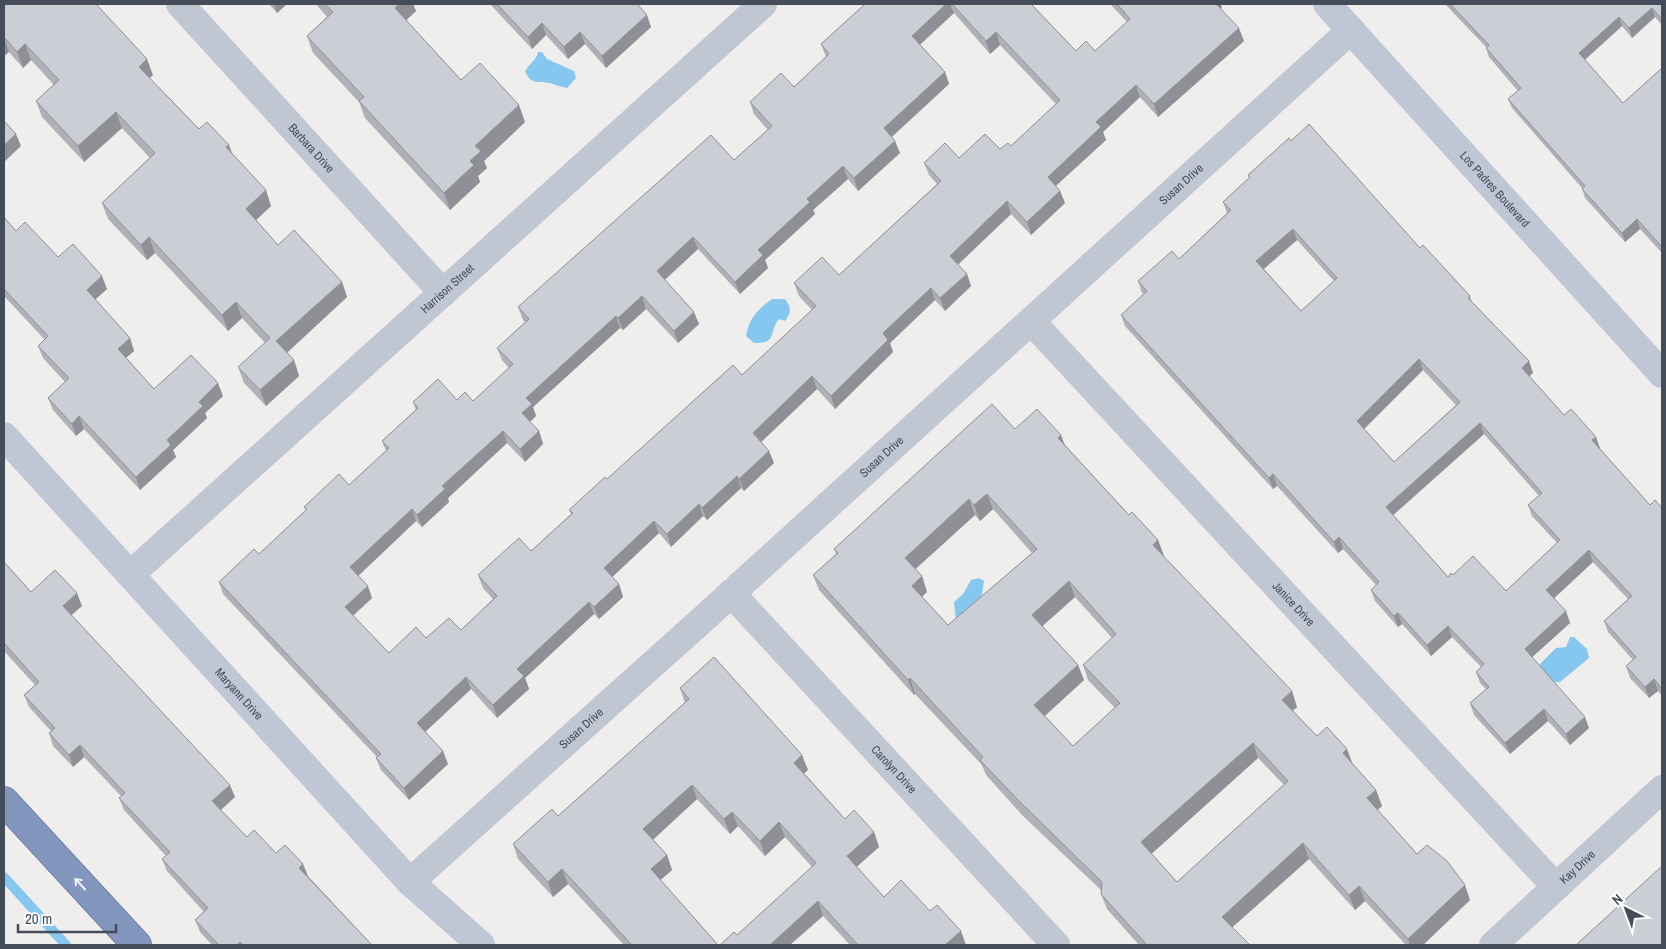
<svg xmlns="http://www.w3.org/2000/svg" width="1666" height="949" font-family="'Archivo Narrow',sans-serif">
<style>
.water{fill:#85c7ee}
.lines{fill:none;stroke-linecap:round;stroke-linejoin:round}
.stream{stroke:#85c7ee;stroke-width:10}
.highway-casing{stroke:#6e81aa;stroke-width:30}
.street{stroke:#c0c7d3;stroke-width:28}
.secondary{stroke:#bfc7d7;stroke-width:28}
.highway{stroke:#8396be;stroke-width:28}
.wall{fill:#afb1b7;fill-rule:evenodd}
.shaded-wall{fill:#8f9095}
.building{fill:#ccced5;stroke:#8f9095;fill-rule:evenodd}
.oneway{stroke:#f3f4f8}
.labels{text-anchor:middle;stroke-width:4.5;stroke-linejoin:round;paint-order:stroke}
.street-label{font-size:12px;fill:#454d5b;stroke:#fff}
</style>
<rect width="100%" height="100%" fill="#f0eeed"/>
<g class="water">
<path d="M 538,52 L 542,52 L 547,59 L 574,71 L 576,78 L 567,88 C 561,87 556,85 550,83 C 538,81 532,85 525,72 C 528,64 537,60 538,52 Z"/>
<path d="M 772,299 L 785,299 C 792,308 791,312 785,321 L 779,319 C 768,332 778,344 754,343 L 746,336 C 749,318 758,309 772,299 Z"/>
<polygon points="979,578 984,581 981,600 956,621 954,602 963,594 971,580"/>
<polygon points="1570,637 1574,637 1587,649 1589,658 1560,682 1550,682 1539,665 1556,648 1566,647"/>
</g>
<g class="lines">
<polyline class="stream" points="4,877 66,945"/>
<g class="highway-casing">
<polyline id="highway" points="4,801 137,945"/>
</g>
<g class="street">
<path id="s1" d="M 180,4 L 443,293"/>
<path id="s2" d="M 1031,321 L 1556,887"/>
<path id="s3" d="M 131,574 L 763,4"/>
<path id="s4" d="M 731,593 L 1056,945"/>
<path id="s5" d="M 410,882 L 702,620 L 1351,30"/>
<path id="s6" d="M 1493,945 L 1662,789"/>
</g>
<g class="secondary">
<path id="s7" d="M 1327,4 L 1662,374"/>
<path id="s8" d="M 4,436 L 410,882 L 481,945"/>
</g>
<use href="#highway" class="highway"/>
</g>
<g class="wall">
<polygon points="4,4 153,75 149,78 199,129 229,145 232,154 271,206 256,220 278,245 342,282 347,297 287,353 294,360 299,376 266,406 244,383 238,367 265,343 242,318 228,331 155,253 147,260 108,219 102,203 150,158 122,128 84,162 42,117 36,101 54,85 31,60 23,68 9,52 4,56"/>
<polygon points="269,4 287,4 277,13"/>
<polygon points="316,4 413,4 416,11 406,20 461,80 525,122 484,161 487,168 478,176 480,182 450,210 365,118 359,102 313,53 307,36 327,17"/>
<polygon points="490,4 637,4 651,27 606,68 585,44 568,59 546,35 532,49"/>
<path d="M 865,4 L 1034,4 L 1032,5 L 1076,51 L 1095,51 L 1127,22 L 1110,4 L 1220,4 L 1222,7 L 1221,8 L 1244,41 L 1158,117 L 1140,97 L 1103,132 L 1106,140 L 1056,186 L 1060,191 L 1065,203 L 1031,235 L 1011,214 L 958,265 L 967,274 L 971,286 L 945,311 L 935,300 L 890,343 L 893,352 L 835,409 L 817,389 L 761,442 L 769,451 L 774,463 L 744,491 L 741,488 L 707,520 L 703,516 L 671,547 L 659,533 L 612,577 L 619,584 L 623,597 L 599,619 L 594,614 L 525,678 L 529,689 L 497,718 L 471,689 L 425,732 L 448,764 L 409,800 L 381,770 L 376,758 L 377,757 L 223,594 L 219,582 L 259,554 L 306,510 L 304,507 L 349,485 L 386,451 L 382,441 L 416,410 L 413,402 L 457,400 L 473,401 L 509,368 L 502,360 L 497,348 L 525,322 L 523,320 L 518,307 L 734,160 L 768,130 L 754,114 L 750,102 L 794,87 L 826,57 L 821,44 ZM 954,13 L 990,54 L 1000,45 L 1056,104 L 1011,146 L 1000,149 L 959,158 L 924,163 L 929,175 L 937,184 L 839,275 L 794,283 L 799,296 L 812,310 L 742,375 L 607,479 L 569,510 L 571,514 L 531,551 L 478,575 L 483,588 L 493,599 L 461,630 L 426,638 L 389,653 L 353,616 L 372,598 L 358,576 L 416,521 L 422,527 L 449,502 L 448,498 L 507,443 L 525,462 L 543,444 L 539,431 L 530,422 L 536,416 L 533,407 L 620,328 L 623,330 L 646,309 L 678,343 L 699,324 L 665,280 L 698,249 L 740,294 L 768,268 L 765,260 L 815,214 L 813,210 L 848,179 L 858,191 L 900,153 L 892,137 L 949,84 L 945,72 L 920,45 Z"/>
<polygon points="1445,4 1662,4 1662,25 1655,17 1632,38 1622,26 1585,60 1623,103 1662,68 1662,253 1640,229 1625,242 1585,198 1582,188 1512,108 1508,99 1518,91 1489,57 1486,48 1486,47"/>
<path d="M 1291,141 L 1420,248 L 1470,296 L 1472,302 L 1529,361 L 1533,373 L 1529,376 L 1564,415 L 1600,448 L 1599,448 L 1650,505 L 1662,508 L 1662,696 L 1658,691 L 1649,698 L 1630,678 L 1626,666 L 1633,660 L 1608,632 L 1604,621 L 1628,599 L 1593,562 L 1554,598 L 1570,623 L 1532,657 L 1589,728 L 1570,745 L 1548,721 L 1510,754 L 1474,715 L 1470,703 L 1486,689 L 1480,683 L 1476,672 L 1481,667 L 1452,637 L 1431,656 L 1402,624 L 1398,627 L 1375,601 L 1371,590 L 1376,585 L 1343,549 L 1338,553 L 1277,486 L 1273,489 L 1125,326 L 1121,315 L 1144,294 L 1142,293 L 1138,281 L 1179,259 L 1227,213 L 1223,202 L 1249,178 L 1248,175 ZM 1297,240 L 1334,281 L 1301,311 L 1264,269 ZM 1423,370 L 1456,405 L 1394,462 L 1364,429 ZM 1484,434 L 1539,496 L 1528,505 L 1532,516 L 1557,543 L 1506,591 L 1453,575 L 1448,577 L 1393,515 Z"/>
<polygon points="4,217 16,231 107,289 95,300 130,338 134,351 126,358 154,389 223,396 205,413 207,418 173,450 176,457 140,490 84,429 76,436 53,410 48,398 65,382 43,358 38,346 45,340 4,296"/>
<path d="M 1015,429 L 1065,445 L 1129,515 L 1158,540 L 1164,556 L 1163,556 L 1297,707 L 1293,711 L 1317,736 L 1353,764 L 1376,790 L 1382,806 L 1377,810 L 1417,854 L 1470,900 L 1423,945 L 1406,945 L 1365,901 L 1355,910 L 1309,859 L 1232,927 L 1250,945 L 1139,945 L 1107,909 L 1101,894 L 1102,891 L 1022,815 L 986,775 L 982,765 L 915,694 L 914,695 L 819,590 L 813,575 L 836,554 L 834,549 ZM 993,509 L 1032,553 L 948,625 L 922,597 L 927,592 L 922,576 L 915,569 L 975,515 L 980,521 ZM 1075,597 L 1112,638 L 1083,665 L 1088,680 L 1115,708 L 1073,746 L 1045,716 L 1084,680 L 1078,665 L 1042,626 ZM 1258,758 L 1284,785 L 1177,882 L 1151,854 Z"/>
<polygon points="4,562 31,592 82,606 71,615 235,797 221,810 247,837 276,853 308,876 372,945 212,945 200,932 195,920 204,912 167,871 162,859 166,856 124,810 119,798 121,796 84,757 73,767 53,746 49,733 51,731 29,707 24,695 35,685 4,651"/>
<polygon points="680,688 808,770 804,773 845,819 874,832 879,847 856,867 884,897 930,911 966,945 850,945 823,916 737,935 812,867 785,837 765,856 738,826 730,834 697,799 653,840 667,855 672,870 660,880 718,945 624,945 568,884 553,897 518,859 513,844 558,816 685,703"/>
</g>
<g class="shaded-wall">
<polygon points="274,4 287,4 277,13"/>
<polygon points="400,4 413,4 416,11 401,25 395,8"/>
<polygon points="946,4 950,4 954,13 916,48 912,36"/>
<polygon points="1214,4 1220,4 1222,7 1217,12"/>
<polygon points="1652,8 1655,17 1632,38 1629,28"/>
<polygon points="647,15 651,27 606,68 602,56"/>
<polygon points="1619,17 1622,26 1582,62 1579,53"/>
<polygon points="542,23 546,35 532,49 528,37"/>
<polygon points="1239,28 1244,41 1158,117 1154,104"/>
<polygon points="580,32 585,44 568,59 564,47"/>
<polygon points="996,32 1000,45 990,54 986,41"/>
<polygon points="4,38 9,52 4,56"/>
<polygon points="25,44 31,60 23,68 17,52"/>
<polygon points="147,59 153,75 144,83 139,67"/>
<polygon points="945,72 949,84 888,140 884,128"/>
<polygon points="1136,85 1140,97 1103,132 1106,140 1052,189 1048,177 1096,122"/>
<polygon points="519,105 525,122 484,161 487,168 478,176 480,182 450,210 444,193 470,161 475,146"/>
<polygon points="116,112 122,128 84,162 78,146"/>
<polygon points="16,134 21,146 4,162 4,145"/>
<polygon points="895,141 900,153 858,191 854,178"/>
<polygon points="229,145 235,161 226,147"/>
<polygon points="843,166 848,179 813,210 815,214 765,260 768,268 740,294 735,282 758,250 807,199"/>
<polygon points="266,190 271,206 252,224 246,209"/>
<polygon points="1060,191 1065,203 1031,235 1027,222"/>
<polygon points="1007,201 1011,214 954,268 950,256"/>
<polygon points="1637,219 1640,229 1625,242 1622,233"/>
<polygon points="1293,229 1297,240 1260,272 1256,261"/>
<polygon points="149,237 155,253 147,260 141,245"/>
<polygon points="693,237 698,249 661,283 657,271"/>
<polygon points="967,274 971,286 945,311 940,298"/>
<polygon points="102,276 107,289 91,303 87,290"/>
<polygon points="342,282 347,297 282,357 276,341"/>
<polygon points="931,288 935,300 890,343 893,352 835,409 831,396 883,333"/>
<polygon points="642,296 646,309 623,330 618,318"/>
<polygon points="236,302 242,318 228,331 222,315"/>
<polygon points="694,312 699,324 678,343 674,331"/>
<polygon points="616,316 620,328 533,407 536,416 526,425 522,413 526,398"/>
<polygon points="130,338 134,351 122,361 118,349"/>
<polygon points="1419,359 1423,370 1361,432 1357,421"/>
<polygon points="294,360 299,376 266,406 260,390"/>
<polygon points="1529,361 1533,373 1526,379 1522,368"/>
<polygon points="812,376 817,389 757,446 753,433"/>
<polygon points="218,383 223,396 205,413 207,418 173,450 176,457 140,490 136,477 199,402"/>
<polygon points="79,416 84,429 76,436 72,424"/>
<polygon points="1480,423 1484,434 1390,518 1386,507"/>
<polygon points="503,431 507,443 448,498 449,502 422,527 417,515 442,486"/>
<polygon points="539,431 543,444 525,462 520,449"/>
<polygon points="1061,435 1067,451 1058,438"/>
<polygon points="1596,437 1600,448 1596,451 1592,440"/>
<polygon points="769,451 774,463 744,491 739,479"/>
<polygon points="1273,474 1277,486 1273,489 1269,478"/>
<polygon points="737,476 741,488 707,520 702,508"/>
<polygon points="987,494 993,509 980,521 974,505"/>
<polygon points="969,499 975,515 910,574 905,558"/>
<polygon points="699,504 703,516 671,547 667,534"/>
<polygon points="412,509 416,521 355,579 350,567"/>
<polygon points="654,521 659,533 608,581 604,568"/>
<polygon points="1339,537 1343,549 1338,553 1334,542"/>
<polygon points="1158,540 1164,556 1158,561 1153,545"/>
<polygon points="1589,550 1593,562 1550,602 1546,590"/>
<polygon points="922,576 927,592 917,601 912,586"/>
<polygon points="1069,581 1075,597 1038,630 1032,615"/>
<polygon points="619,584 623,597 599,619 594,607"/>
<polygon points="368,586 372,598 349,619 345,607"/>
<polygon points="77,593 82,606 67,619 63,606"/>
<polygon points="589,602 594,614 525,678 529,689 497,718 493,705 517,669"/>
<polygon points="1566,611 1570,623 1529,660 1525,649"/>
<polygon points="1398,613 1402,624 1398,627 1394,616"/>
<polygon points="1448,626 1452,637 1431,656 1427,645"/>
<polygon points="1078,665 1084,680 1040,720 1034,705"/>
<polygon points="466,677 471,689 422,735 417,723"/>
<polygon points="910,678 915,694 914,695 908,680"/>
<polygon points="1654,679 1658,691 1649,698 1645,687"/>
<polygon points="1292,691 1297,707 1288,715 1282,700"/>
<polygon points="1544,709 1548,721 1510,754 1505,743"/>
<polygon points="1585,717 1589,728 1570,745 1566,734"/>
<polygon points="1253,743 1258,758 1147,858 1141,842"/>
<polygon points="80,745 84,757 73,767 69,755"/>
<polygon points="1347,749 1353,765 1343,753"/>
<polygon points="443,751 448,764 409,800 404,788"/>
<polygon points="802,755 808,770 800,777 794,763"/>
<polygon points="230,785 235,797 217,813 212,801"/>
<polygon points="692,785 697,799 648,844 643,829"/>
<polygon points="1376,790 1382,806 1373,814 1367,798"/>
<polygon points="732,812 738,826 730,834 724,819"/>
<polygon points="779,822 785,837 765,856 760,841"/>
<polygon points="874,832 879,847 852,871 847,856"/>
<polygon points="1303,843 1309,859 1227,932 1222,917"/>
<polygon points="667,855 672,870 656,884 651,869"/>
<polygon points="303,864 308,876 303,880 299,868"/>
<polygon points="562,869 568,884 553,897 548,882"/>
<polygon points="1465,885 1470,900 1423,945 1410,945 1408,939"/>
<polygon points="1359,886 1365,901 1355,910 1349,895"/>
<polygon points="818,901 823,916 790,945 771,945 771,944"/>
<polygon points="961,931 966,945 945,945"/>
</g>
<g class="building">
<polygon points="4,4 96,4 147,59 139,67 199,129 207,122 229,145 226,147 266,190 246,209 278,245 294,230 342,282 276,341 294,360 260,390 238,367 270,338 236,302 222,315 149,237 141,245 102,203 155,153 116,112 78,146 36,101 59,80 25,44 17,52 4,37"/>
<polygon points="325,4 400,4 395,8 461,80 480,63 519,105 475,146 481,151 470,161 474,165 444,193 359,101 364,97 307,36 333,12"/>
<polygon points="497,4 637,4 647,15 602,56 580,32 564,47 542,23 528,37"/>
<polygon points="865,4 946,4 912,36 945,72 884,128 895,141 854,178 843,166 807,199 810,202 758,250 763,255 735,282 693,237 657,271 694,312 674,331 642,296 618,318 616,316 526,398 532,404 522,413 539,431 520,449 503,431 442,486 445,489 417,515 412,509 350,567 368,586 345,607 389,653 416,627 426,638 449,618 461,630 497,596 478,575 519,538 531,551 573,513 569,510 605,477 607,479 733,365 742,375 816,306 794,283 822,257 839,275 941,181 924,163 945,143 959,158 985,134 1000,149 1008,143 1011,146 1060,100 996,32 986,41 952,4 1031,4 1076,51 1086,41 1095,51 1130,19 1117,4 1216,4 1239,28 1154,104 1136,85 1096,122 1101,127 1048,177 1060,191 1027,222 1007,201 950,256 967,274 940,298 931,288 883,333 888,340 831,396 812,376 753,433 769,451 739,479 737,476 702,508 699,504 667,534 654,521 604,568 619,584 594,607 589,602 517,669 524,676 493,705 466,677 417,723 443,751 404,788 376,758 381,754 219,582 254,549 259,554 307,509 304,507 339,474 349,485 389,448 382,441 418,408 413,402 438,379 457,400 465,392 473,401 513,364 497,348 529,319 518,307 711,135 734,160 772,126 750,102 781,73 794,87 829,54 821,44"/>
<polygon points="1450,4 1662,4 1662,19 1652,8 1629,28 1619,17 1579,53 1623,103 1662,68 1662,247 1637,219 1622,233 1582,189 1585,186 1508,99 1521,88 1486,48 1489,45"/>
<polygon points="4,121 16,134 4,145"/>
<path d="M 1309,124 L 1420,248 L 1423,245 L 1470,296 L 1468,298 L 1529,361 L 1522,368 L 1564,415 L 1571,409 L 1596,437 L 1592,440 L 1650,505 L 1655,500 L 1662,508 L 1662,689 L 1654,679 L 1645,687 L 1626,666 L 1636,657 L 1604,621 L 1632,596 L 1589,550 L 1546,590 L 1566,611 L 1525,649 L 1585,717 L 1566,734 L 1544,709 L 1505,743 L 1470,703 L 1489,687 L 1476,672 L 1484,664 L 1448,626 L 1427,645 L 1398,613 L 1394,616 L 1371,590 L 1379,582 L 1339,537 L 1334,542 L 1273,474 L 1269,478 L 1121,315 L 1147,291 L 1138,281 L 1172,251 L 1179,259 L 1231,210 L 1223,202 L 1250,177 L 1248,175 L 1289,138 L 1291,141 ZM 1293,229 L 1337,278 L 1301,311 L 1256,261 ZM 1419,359 L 1460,402 L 1394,462 L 1357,421 ZM 1480,423 L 1542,493 L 1528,505 L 1560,540 L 1506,591 L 1473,556 L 1453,575 L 1451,573 L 1448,577 L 1386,507 Z"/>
<polygon points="4,217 16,231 25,222 58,257 73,244 102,276 87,290 130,338 118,349 154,389 191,355 218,383 199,402 203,406 167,440 171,445 136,477 79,416 72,424 48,398 69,378 38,346 48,336 4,289"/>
<path d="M 992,404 L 1015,429 L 1037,409 L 1061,435 L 1058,438 L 1129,515 L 1132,512 L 1158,540 L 1153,545 L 1292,691 L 1282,700 L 1317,736 L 1327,727 L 1347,749 L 1343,753 L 1376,790 L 1367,798 L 1417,854 L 1427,845 L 1447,861 L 1465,885 L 1408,939 L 1359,886 L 1349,895 L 1303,843 L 1222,917 L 1250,945 L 1147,945 L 1101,894 L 1102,882 L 1017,799 L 980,760 L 983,757 L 910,678 L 908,680 L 813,575 L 838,553 L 834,549 ZM 987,494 L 1037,549 L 948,625 L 912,586 L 922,576 L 905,558 L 969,499 L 974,505 ZM 1069,581 L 1116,634 L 1083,665 L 1120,703 L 1073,746 L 1034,705 L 1078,665 L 1032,615 ZM 1253,743 L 1288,781 L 1177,882 L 1141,842 Z"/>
<polygon points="4,562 31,592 55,570 77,593 63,606 230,785 212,801 247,837 254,830 276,853 285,845 303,864 299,868 372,945 243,945 240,942 237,945 219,945 195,920 208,908 162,859 170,852 119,798 125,793 80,745 69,755 49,733 55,728 24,695 39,682 4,643"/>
<polygon points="714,657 802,755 794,763 845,819 854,810 874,832 847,856 884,897 901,880 930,911 937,905 961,931 945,945 858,945 818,901 771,944 772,945 720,945 734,932 737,935 816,863 779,822 760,841 732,812 724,819 692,785 643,829 667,855 651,869 718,945 632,945 562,869 548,882 513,844 552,809 558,816 689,699 680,688"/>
<polygon points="1662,866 1662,945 1576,945"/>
</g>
<defs><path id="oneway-shaft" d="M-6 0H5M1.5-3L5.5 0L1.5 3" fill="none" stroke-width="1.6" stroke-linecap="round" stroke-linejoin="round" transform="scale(1.25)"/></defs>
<use class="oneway" href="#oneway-shaft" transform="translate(80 884) rotate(-133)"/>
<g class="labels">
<g class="street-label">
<text dy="4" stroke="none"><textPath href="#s1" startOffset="195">Barbara Drive</textPath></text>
<text dy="4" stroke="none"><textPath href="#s5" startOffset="1040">Susan Drive</textPath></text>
<text dy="4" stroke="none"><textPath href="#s7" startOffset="250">Los Padres Boulevard</textPath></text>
<text dy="4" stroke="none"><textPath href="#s3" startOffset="426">Harrison Street</textPath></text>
<text dy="4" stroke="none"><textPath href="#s5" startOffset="635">Susan Drive</textPath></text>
<text dy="4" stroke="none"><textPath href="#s2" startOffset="386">Janice Drive</textPath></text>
<text dy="4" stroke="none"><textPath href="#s8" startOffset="349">Maryann Drive</textPath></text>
<text dy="4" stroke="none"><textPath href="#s5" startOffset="230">Susan Drive</textPath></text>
<text dy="4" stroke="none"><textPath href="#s4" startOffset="240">Carolyn Drive</textPath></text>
<text dy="4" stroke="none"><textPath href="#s6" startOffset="115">Kay Drive</textPath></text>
</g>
</g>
<rect width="1666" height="949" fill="none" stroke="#454d5b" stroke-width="10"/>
<g transform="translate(1626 909) rotate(318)" stroke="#ffffff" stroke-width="4" paint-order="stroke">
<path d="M0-4L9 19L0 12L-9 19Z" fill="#454d5b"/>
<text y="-8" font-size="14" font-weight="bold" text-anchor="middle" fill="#454d5b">N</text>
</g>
<path d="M18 924v8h98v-8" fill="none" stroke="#454d5b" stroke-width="2.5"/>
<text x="25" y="924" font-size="15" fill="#454d5b" stroke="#ffffff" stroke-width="4" paint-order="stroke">20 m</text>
</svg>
